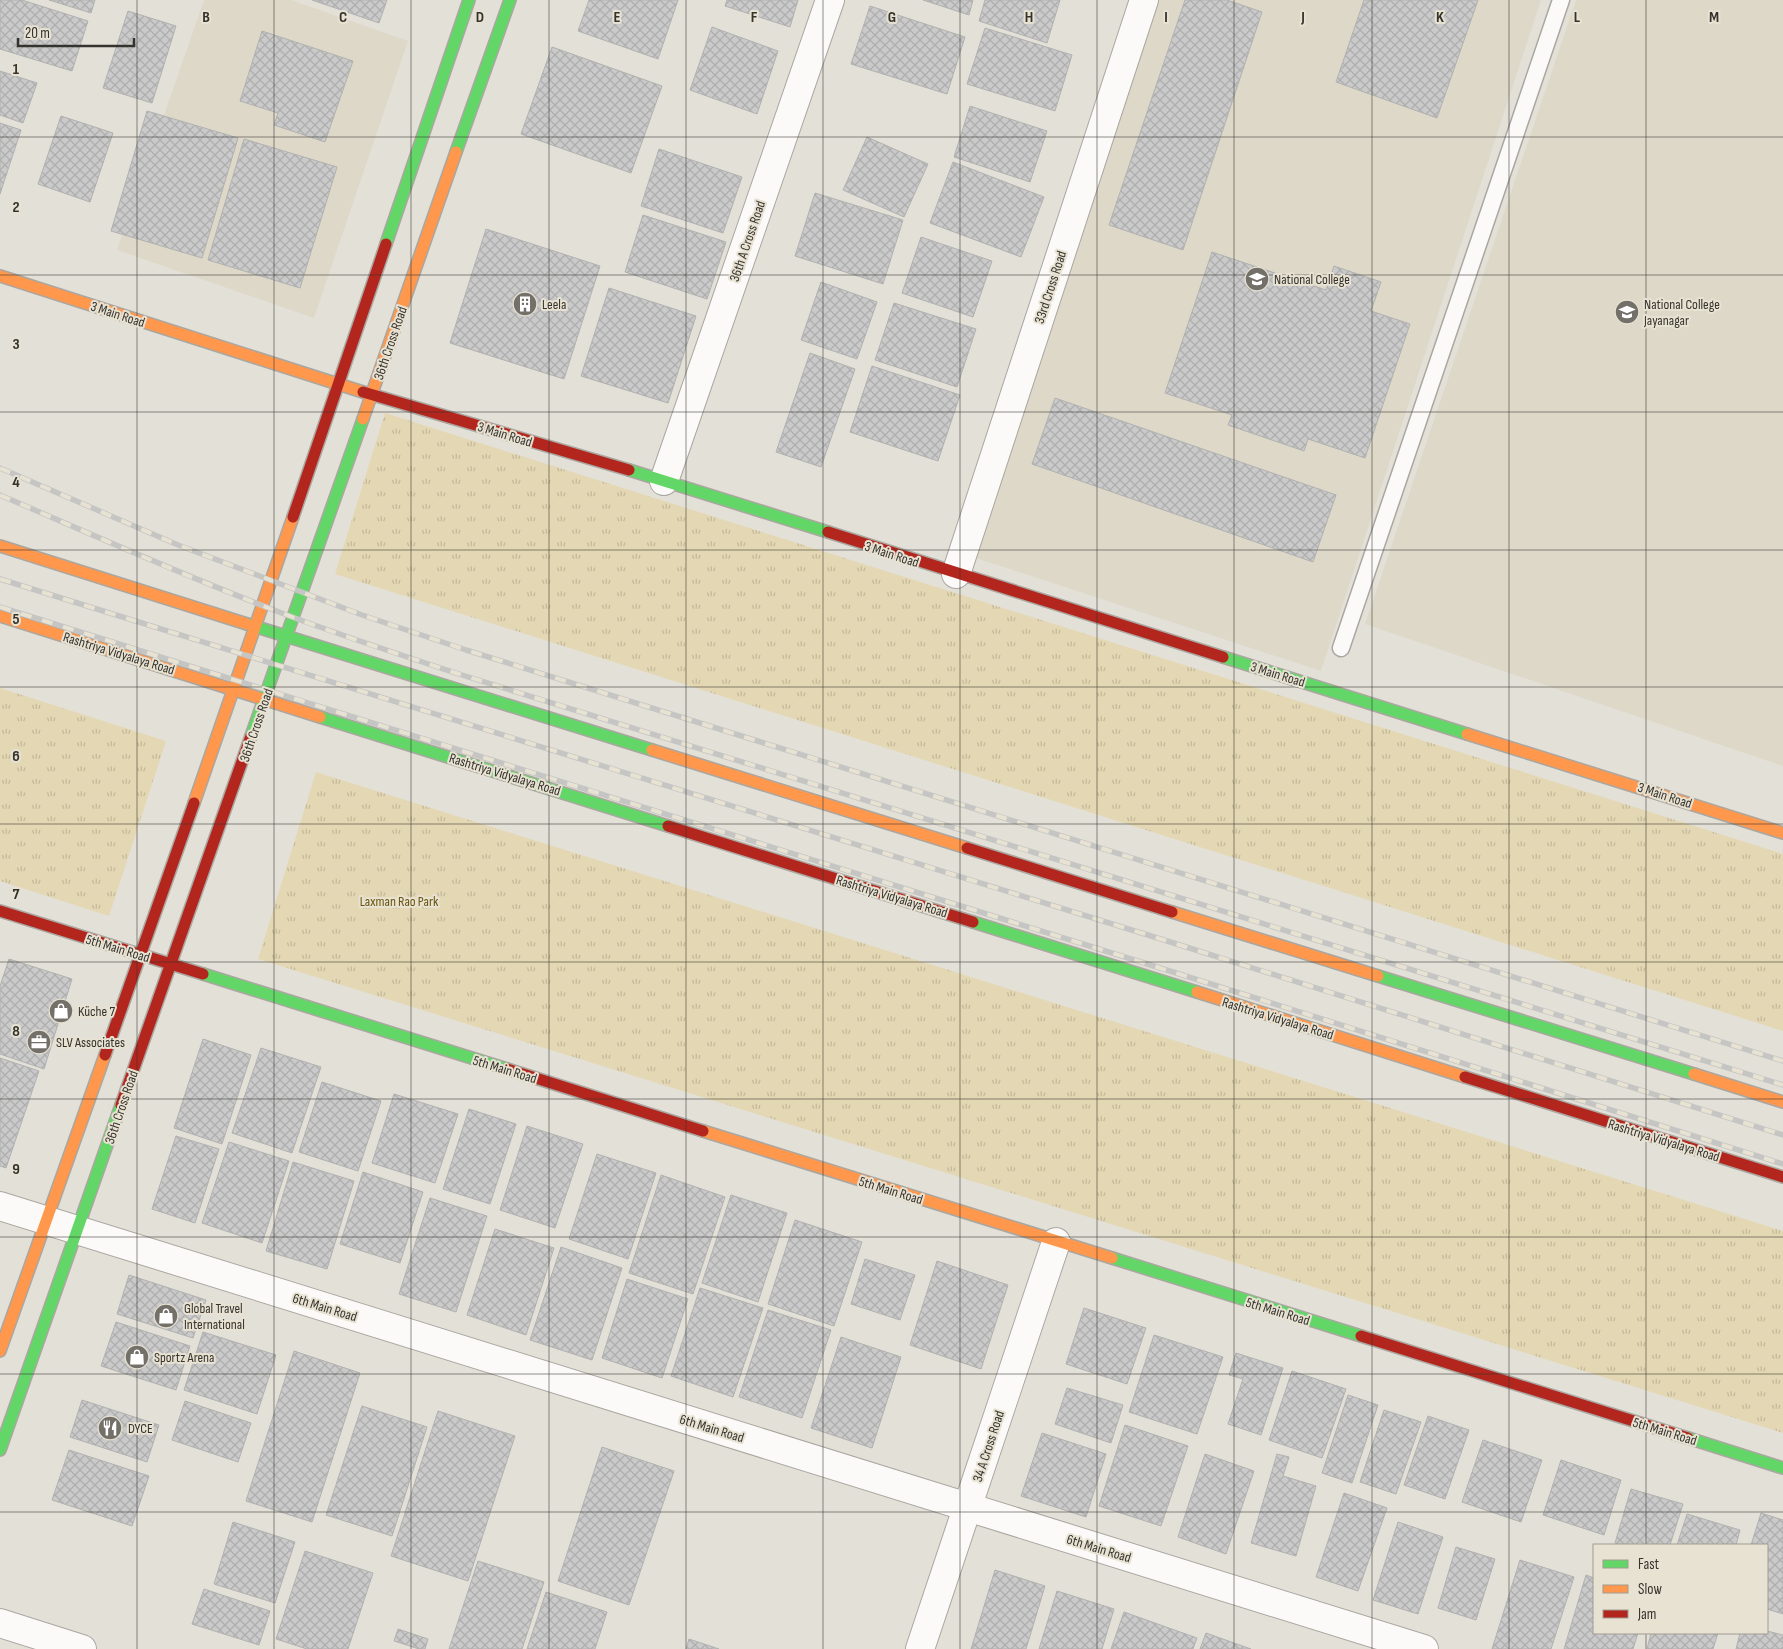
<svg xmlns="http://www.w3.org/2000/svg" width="1783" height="1649" font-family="'Sofia Sans Condensed',sans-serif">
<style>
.built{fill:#ded8c8}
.park{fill:url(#park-tufts)}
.building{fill:url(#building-cross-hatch);stroke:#b1b1b0}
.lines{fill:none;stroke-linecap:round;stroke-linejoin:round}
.lane-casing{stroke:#aaa7a1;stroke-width:19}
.street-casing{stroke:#aaa7a1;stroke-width:30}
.fast-casing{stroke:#aaa7a1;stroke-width:14}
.slow-casing{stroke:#aaa7a1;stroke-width:14}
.jam-casing{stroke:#aaa7a1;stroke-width:14}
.lane{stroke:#fbfaf9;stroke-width:16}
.street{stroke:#fbfaf9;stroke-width:28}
.fast{stroke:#63d668;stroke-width:11}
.slow{stroke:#ff974d;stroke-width:11}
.jam{stroke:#b3261e;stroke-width:11}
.rail-casing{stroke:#c5c5c3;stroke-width:5.5}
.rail{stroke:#e8e2d3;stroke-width:4;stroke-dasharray:11;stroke-linecap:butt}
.grid{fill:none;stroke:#35332d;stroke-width:1;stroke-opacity:0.55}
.labels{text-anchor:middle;stroke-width:4;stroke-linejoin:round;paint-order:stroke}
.street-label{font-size:14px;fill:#35332d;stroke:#e8e2d3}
.poi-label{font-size:14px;fill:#35332d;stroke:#e8e2d3;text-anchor:start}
.park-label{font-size:14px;fill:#6a540b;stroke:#e8e2d3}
.grid-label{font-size:16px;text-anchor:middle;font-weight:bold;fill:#35332d;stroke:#e8e2d3;stroke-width:4;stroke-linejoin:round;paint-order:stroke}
</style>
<defs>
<pattern id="park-tufts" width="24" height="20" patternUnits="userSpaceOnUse" patternTransform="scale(1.25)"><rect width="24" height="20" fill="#e4d7b3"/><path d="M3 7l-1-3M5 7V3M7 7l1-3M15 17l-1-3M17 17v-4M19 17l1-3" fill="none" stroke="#c4b99a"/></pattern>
<pattern id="building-cross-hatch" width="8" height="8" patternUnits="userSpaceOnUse" patternTransform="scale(1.25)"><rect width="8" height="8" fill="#c9cac9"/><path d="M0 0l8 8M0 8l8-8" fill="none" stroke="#adaead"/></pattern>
</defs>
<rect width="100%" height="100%" fill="#e3e0d8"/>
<g class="built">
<polygon points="204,0 291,0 408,41 314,318 117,250"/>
<polygon points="1156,0 1541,0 1321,671 973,557"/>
<polygon points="1576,0 1783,0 1783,766 1365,624"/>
</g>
<g class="park">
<polygon points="385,413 1783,854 1783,1031 335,574"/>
<polygon points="0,688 166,741 109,916 0,881"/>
<polygon points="316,772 1783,1231 1783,1433 258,959"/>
</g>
<g class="building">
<polygon points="0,0 22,0 88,21 72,71 0,49"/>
<polygon points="49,0 95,0 91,13"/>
<polygon points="312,0 387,0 379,23"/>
<polygon points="589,0 678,0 658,59 578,31"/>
<polygon points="727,0 798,0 790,27 725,6"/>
<polygon points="923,0 973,0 969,15"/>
<polygon points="985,0 1060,0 1047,43 979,21"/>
<polygon points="1185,0 1227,0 1262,12 1183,250 1109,225"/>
<polygon points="1364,0 1478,0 1437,118 1336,82"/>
<polygon points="870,6 965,37 947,94 851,64"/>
<polygon points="128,11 176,26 152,103 103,88"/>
<polygon points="712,27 778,51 757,114 690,90"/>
<polygon points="985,28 1072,55 1055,111 967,84"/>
<polygon points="262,31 353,61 325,142 274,125 278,113 240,101"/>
<polygon points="552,47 662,86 631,173 521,134"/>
<polygon points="0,71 37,83 23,123 0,115"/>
<polygon points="970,106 1047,131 1030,182 954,157"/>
<polygon points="147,111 238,138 202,258 111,231"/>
<polygon points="61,116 113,133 90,202 38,184"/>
<polygon points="0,123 21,130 0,194"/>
<polygon points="867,137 928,164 904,217 843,190"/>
<polygon points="244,139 337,167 300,288 208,260"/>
<polygon points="659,149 742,177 723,233 641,206"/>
<polygon points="953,162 1044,197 1021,257 930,223"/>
<polygon points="815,193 903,220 883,284 795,256"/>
<polygon points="643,215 726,242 707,299 625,272"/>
<polygon points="486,229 600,266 564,379 450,343"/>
<polygon points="921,237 992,261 973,317 902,293"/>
<polygon points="1212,252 1326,290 1334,266 1381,282 1371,311 1410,324 1365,458 1308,439 1304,451 1228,425 1232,415 1165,393"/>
<polygon points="821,282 877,302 857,359 801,340"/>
<polygon points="609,288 696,316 668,403 581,376"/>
<polygon points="894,303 976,329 957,387 875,360"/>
<polygon points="810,353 855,369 821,467 776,452"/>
<polygon points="872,366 960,395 938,461 850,432"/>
<polygon points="1055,398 1336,495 1313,562 1032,464"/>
<polygon points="9,959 72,979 44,1069 0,1054 0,986"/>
<polygon points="203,1039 251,1055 222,1144 174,1128"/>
<polygon points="261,1048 321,1067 292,1153 232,1133"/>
<polygon points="0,1058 39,1071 6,1168 0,1166"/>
<polygon points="322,1082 381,1101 358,1171 299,1152"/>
<polygon points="394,1094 458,1114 435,1183 372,1163"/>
<polygon points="469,1109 516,1124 490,1204 443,1189"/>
<polygon points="527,1126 583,1144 555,1228 500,1210"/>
<polygon points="176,1136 219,1149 195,1223 152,1209"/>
<polygon points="229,1142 289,1161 262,1243 202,1223"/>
<polygon points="597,1154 656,1173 628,1259 569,1239"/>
<polygon points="293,1162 354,1181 327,1269 266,1251"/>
<polygon points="363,1172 423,1192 400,1263 340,1244"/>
<polygon points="661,1175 725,1197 693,1294 629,1273"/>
<polygon points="731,1195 787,1213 758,1302 702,1283"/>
<polygon points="430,1198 487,1216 456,1312 399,1294"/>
<polygon points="795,1220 862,1242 834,1326 768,1304"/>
<polygon points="495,1229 554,1248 526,1335 467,1315"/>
<polygon points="561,1247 622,1268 592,1360 530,1340"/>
<polygon points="865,1259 915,1275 900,1320 851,1304"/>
<polygon points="937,1261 1008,1285 981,1369 910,1345"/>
<polygon points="129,1275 206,1300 193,1338 117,1314"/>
<polygon points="627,1279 688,1299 662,1378 602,1358"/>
<polygon points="700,1288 763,1308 733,1397 671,1376"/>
<polygon points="1084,1308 1146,1328 1127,1384 1066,1364"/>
<polygon points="768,1310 831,1330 802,1418 739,1397"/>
<polygon points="116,1322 190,1346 176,1390 101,1366"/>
<polygon points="203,1332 276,1355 257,1414 184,1390"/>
<polygon points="1154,1335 1223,1357 1197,1434 1129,1412"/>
<polygon points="841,1337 901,1357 872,1448 811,1428"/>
<polygon points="294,1351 360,1373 312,1522 246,1501"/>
<polygon points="1236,1353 1283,1368 1261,1435 1228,1424 1243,1379 1229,1375"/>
<polygon points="1292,1371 1346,1389 1322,1458 1269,1440"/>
<polygon points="1067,1388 1123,1405 1111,1443 1055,1424"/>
<polygon points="1348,1395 1378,1405 1352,1483 1322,1473"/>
<polygon points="82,1400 159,1425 147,1462 70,1437"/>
<polygon points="185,1401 251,1423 238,1462 172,1440"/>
<polygon points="362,1406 427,1427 392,1536 326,1515"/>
<polygon points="1384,1410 1421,1422 1396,1494 1360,1482"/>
<polygon points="438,1411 515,1436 468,1581 391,1556"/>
<polygon points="1428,1416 1469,1430 1445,1499 1404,1485"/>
<polygon points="1125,1425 1188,1446 1161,1526 1099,1506"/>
<polygon points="1042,1433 1106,1454 1086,1517 1021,1496"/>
<polygon points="1483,1440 1542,1460 1521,1522 1462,1502"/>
<polygon points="602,1447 674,1471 629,1605 558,1581"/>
<polygon points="69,1450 149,1476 132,1526 52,1500"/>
<polygon points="1205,1454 1254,1471 1226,1554 1178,1537"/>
<polygon points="1277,1454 1289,1457 1283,1476 1316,1486 1296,1556 1251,1543"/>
<polygon points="1561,1460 1621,1480 1604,1535 1543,1515"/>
<polygon points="1631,1489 1683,1504 1670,1545 1621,1545 1615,1543"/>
<polygon points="1344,1493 1387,1508 1358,1591 1316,1577"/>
<polygon points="1761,1513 1783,1520 1783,1614 1767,1609 1767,1545 1751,1545"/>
<polygon points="1687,1514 1740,1530 1736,1545 1677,1545"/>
<polygon points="233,1522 295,1542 275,1603 214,1584"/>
<polygon points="1398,1522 1443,1537 1418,1614 1373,1600"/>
<polygon points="1456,1547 1495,1559 1476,1620 1438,1608"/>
<polygon points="305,1551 373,1573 348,1649 307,1649 276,1639"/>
<polygon points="1520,1560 1574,1577 1551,1649 1492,1649"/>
<polygon points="478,1561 544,1582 522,1649 449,1649"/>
<polygon points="995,1570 1045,1586 1026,1649 971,1649"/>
<polygon points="1586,1575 1594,1578 1594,1633 1638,1633 1633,1649 1564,1649"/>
<polygon points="204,1589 270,1611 259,1645 192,1624"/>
<polygon points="1057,1591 1114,1609 1102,1649 1039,1649"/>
<polygon points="546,1592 607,1612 595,1649 527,1649"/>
<polygon points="1124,1612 1197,1638 1193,1649 1111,1649"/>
<polygon points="398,1629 428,1639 425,1649 419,1649 394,1641"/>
<polygon points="1767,1631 1783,1635 1783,1649 1736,1649 1740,1633 1767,1633"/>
<polygon points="1206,1633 1251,1649 1200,1649"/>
<polygon points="1651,1633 1718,1633 1713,1649 1647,1649"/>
<polygon points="689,1639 719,1649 686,1649"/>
</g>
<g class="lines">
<g class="lane-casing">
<polyline id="lane" points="1341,648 1561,0"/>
</g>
<g class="street-casing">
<g id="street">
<polyline points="664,481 830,0"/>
<polyline points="956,574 1144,0"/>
<polyline points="0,1206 1424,1649"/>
<polyline points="0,1623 82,1649"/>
<polyline points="920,1649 1056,1242"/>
</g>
</g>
<g class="fast-casing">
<g id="fast">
<polyline points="456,152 510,0"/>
<polyline points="386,244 469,0"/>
<polyline points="629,470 828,532"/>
<polyline points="247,624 652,750"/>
<polyline points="1223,657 1467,734"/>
<polyline points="320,717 668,826"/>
<polyline points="251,736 363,419"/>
<polyline points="973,922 1197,992"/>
<polyline points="203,974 507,1069"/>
<polyline points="1378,976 1694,1074"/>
<polyline points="1112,1258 1361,1336"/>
<polyline points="1688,1438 1783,1468"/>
<polyline points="0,1450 121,1105"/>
</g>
</g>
<g class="slow-casing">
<g id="slow">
<polyline points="0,276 363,392"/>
<polyline points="363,419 456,152"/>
<polyline points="0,546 247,624"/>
<polyline points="0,616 320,717"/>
<polyline points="1467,734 1783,833"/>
<polyline points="652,750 967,848"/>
<polyline points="194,803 293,517"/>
<polyline points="1172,912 1378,976"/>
<polyline points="1197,992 1465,1077"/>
<polyline points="1694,1074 1783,1102"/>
<polyline points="703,1131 1112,1258"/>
<polyline points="0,1351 105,1055"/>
</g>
</g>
<g class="jam-casing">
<g id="jam">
<polyline points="363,392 629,470"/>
<polyline points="293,517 386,244"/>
<polyline points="828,532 1223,657"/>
<polyline points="668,826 973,922"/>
<polyline points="967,848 1172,912"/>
<polyline points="0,911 203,974"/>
<polyline points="105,1055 194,803"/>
<polyline points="507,1069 703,1131"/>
<polyline points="1465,1077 1783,1177"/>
<polyline points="121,1105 251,736"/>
<polyline points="1361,1336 1688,1438"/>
</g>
</g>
<use href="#lane" class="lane"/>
<use href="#street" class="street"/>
<use href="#fast" class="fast"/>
<use href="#slow" class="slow"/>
<use href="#jam" class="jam"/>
<g class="rail-casing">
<g id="rail">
<polyline points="0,468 178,545 362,615 466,650 1783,1061"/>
<path d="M 0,495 C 93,535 185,576 279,612 C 339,635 401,655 462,675 L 1783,1085"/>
<polyline points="0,579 1164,940 1783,1135"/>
<polyline points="0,607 1157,967 1783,1164"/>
</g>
</g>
<use href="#rail" class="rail"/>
</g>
<path class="grid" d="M 137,0 L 137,1649M 274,0 L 274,1649M 411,0 L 411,1649M 549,0 L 549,1649M 686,0 L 686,1649M 823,0 L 823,1649M 960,0 L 960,1649M 1097,0 L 1097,1649M 1234,0 L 1234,1649M 1372,0 L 1372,1649M 1509,0 L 1509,1649M 1646,0 L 1646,1545M 0,137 L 1783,137M 0,275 L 1783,275M 0,412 L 1783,412M 0,550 L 1783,550M 0,687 L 1783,687M 0,824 L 1783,824M 0,962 L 1783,962M 0,1099 L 1783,1099M 0,1237 L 1783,1237M 0,1374 L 1783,1374M 0,1512 L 1783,1512M 1646,1633 L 1646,1649"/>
<defs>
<g id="university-disc" transform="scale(1.25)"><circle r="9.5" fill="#727069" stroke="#e8e2d3"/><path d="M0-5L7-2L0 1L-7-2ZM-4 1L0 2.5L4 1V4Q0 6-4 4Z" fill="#fff"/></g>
<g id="building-disc" transform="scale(1.25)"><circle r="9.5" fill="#727069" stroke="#e8e2d3"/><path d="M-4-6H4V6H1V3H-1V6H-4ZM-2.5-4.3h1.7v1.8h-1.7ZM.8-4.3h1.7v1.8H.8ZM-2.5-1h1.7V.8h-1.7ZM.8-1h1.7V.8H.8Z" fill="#fff"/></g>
<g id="shop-disc" transform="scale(1.25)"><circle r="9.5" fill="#727069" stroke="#e8e2d3"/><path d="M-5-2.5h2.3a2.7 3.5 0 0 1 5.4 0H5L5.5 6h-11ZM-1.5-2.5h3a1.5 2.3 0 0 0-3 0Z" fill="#fff"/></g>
<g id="office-disc" transform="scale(1.25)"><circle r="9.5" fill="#727069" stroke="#e8e2d3"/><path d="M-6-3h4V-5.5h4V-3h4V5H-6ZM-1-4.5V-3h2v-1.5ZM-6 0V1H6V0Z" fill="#fff"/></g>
<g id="restaurant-disc" transform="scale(1.25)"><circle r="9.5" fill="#727069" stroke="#e8e2d3"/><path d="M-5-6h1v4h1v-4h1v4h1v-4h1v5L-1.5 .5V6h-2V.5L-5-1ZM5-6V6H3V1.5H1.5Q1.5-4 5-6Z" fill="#fff"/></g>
</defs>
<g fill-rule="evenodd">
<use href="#university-disc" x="1257" y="279"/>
<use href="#building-disc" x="525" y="304"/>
<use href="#university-disc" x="1627" y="312"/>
<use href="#shop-disc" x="61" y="1011"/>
<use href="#office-disc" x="39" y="1042"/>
<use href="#shop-disc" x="166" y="1316"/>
<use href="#shop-disc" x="137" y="1357"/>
<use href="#restaurant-disc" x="110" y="1428"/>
</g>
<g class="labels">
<g class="street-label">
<text transform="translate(747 241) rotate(-71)" y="5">36th A Cross Road</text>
<text transform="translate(1050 287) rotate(-72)" y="5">33rd Cross Road</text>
<text transform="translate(118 314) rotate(18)" y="5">3 Main Road</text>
<text transform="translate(390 343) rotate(-71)" y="5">36th Cross Road</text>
<text transform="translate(505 434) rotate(17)" y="5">3 Main Road</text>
<text transform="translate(892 554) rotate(18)" y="5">3 Main Road</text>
<text transform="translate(119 653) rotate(17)" y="5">Rashtriya Vidyalaya Road</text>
<text transform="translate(1278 674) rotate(17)" y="5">3 Main Road</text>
<text transform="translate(256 725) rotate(-71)" y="5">36th Cross Road</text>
<text transform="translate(505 774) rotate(17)" y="5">Rashtriya Vidyalaya Road</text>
<text transform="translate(1665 795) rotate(18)" y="5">3 Main Road</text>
<text transform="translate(892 896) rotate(17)" y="5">Rashtriya Vidyalaya Road</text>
<text transform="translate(118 948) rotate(17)" y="5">5th Main Road</text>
<text transform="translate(1278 1018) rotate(17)" y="5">Rashtriya Vidyalaya Road</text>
<text transform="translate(505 1069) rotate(17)" y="5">5th Main Road</text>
<text transform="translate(121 1107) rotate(-71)" y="5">36th Cross Road</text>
<text transform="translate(1664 1140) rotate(17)" y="5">Rashtriya Vidyalaya Road</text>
<text transform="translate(891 1190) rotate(17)" y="5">5th Main Road</text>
<text transform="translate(325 1307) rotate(17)" y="5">6th Main Road</text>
<text transform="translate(1278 1311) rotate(17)" y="5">5th Main Road</text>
<text transform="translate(712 1428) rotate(17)" y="5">6th Main Road</text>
<text transform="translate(1665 1431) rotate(17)" y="5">5th Main Road</text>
<text transform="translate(988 1446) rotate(-72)" y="5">34 A Cross Road</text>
<text transform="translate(1099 1548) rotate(17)" y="5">6th Main Road</text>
</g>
<g class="poi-label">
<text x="1274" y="284">National College</text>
<text x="542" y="309">Leela</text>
<text x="1644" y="309">National College<tspan x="1644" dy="16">Jayanagar</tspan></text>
<text x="78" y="1016">Küche 7</text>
<text x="56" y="1047">SLV Associates</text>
<text x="184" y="1313">Global Travel<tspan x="184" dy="16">International</tspan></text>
<text x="154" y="1362">Sportz Arena</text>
<text x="128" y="1433">DYCE</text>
</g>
<g class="park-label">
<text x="399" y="906">Laxman Rao Park</text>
</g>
</g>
<g class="grid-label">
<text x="206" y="22">B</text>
<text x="343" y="22">C</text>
<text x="480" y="22">D</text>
<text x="617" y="22">E</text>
<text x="754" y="22">F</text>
<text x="892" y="22">G</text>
<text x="1029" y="22">H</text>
<text x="1166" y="22">I</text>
<text x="1303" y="22">J</text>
<text x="1440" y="22">K</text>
<text x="1577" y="22">L</text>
<text x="1714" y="22">M</text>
<text x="16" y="74">1</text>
<text x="16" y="212">2</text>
<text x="16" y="349">3</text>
<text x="16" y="487">4</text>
<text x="16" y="624">5</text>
<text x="16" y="761">6</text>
<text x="16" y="899">7</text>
<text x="16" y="1036">8</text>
<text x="16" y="1174">9</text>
</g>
<rect x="1593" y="1544" width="175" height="90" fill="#e8e2d3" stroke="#a09c91"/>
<rect x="1603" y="1560" width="25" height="8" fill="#63d668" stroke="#a09c91"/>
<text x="1638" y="1569" font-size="15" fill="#35332d">Fast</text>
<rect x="1603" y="1585" width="25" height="8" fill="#ff974d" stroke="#a09c91"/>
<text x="1638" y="1594" font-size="15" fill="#35332d">Slow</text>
<rect x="1603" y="1610" width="25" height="8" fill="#b3261e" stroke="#a09c91"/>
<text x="1638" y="1619" font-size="15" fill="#35332d">Jam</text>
<path d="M18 38v8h116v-8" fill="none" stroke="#35332d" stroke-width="2.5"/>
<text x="25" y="38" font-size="15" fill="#35332d" stroke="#e8e2d3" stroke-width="4" paint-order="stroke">20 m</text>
</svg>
